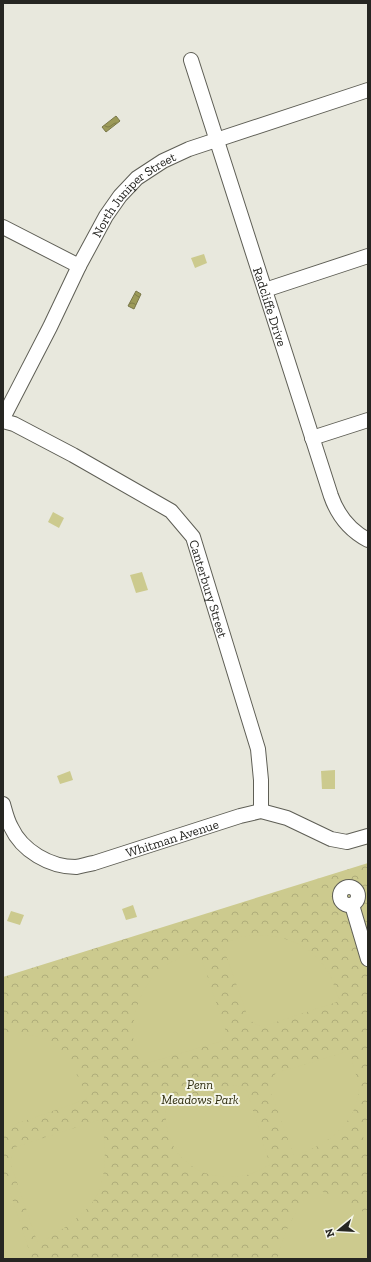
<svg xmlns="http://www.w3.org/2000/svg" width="371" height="1262" font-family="'Zilla Slab',serif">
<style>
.park{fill:url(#park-crowns)}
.garden{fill:#ccca8e}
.water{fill:url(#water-waves);stroke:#797748}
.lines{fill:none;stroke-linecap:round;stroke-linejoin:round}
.minor-casing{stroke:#5e5e55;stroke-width:16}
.minor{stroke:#fff;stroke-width:14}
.labels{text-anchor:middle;stroke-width:4;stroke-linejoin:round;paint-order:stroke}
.street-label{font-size:13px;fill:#262622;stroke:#f5f6ea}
.park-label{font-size:13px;font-style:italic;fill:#2e2c0e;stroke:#f5f6ea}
</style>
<defs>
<pattern id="park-crowns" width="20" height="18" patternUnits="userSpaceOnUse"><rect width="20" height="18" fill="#ccca8e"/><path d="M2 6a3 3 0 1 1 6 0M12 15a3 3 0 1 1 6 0" fill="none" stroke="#afad7a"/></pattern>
<pattern id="water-waves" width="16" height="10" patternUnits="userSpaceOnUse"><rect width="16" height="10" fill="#9c9a58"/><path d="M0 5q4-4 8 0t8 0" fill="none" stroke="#7f7d48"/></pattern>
</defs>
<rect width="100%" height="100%" fill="#e8e8dd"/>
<polygon class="park" points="368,863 368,1259 3,1259 3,977"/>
<g class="garden">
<polygon points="204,254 207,263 195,268 191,258"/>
<polygon points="53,512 64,518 59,528 48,522"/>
<polygon points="142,572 148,590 136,593 130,575"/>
<polygon points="335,770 335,789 322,789 321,771"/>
<polygon points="70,771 73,780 60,784 57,776"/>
<polygon points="133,905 137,917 126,920 122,909"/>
<polygon points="11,911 24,915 20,925 7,921"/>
<path d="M 257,935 C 285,936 307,943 325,967 C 332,976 335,990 340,1001 L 261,1027 L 249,1020 L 222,944 L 240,937 Z"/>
<polygon points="199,951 226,1032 222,1041 141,1065 132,1034 135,1012 142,993 152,978 164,966 183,956"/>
<polygon points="3,1032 17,1032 46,1039 69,1059 80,1081 87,1099 13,1125 3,1121"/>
<path d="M 349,1051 C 353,1065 360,1082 358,1096 C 353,1128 322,1147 294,1156 L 268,1084 L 276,1073 Z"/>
<path d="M 235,1085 L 247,1091 L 270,1165 C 261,1169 251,1175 242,1176 C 215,1181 183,1169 172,1143 C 167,1132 166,1121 165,1110 Z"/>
<path d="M 102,1119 C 105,1144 108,1172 97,1195 C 86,1216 57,1233 38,1244 L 10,1162 L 15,1147 Z"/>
<polygon points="368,1124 368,1154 360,1126"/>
<polygon points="3,1171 32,1259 3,1259"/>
<path d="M 314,1187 L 368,1214 L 368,1259 L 277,1259 C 284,1231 296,1208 314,1187 Z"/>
</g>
<g class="water">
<polygon points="116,116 120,121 106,132 102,127"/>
<polygon points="136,291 141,294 134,309 128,306"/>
</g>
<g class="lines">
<g class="minor-casing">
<g id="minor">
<path id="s1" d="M 191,60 L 331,496 C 338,516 349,530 368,540"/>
<polyline points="3,227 79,266"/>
<polyline points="265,290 368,256"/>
<path id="s2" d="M 3,418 L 50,327 L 79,266 L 106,216 L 120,196 L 137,178 L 163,161 L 189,149 L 368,90"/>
<path id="s3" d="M 3,421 L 14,424 L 73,455 L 171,511 L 193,537 L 258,749 L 261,780 L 261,811"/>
<polyline points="312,438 368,420"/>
<path id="s4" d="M 3,804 C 5,811 7,820 11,827 C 22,851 50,867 76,867 C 82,866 88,864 94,863 L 240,816 L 261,811 L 287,818 L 331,839 L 347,842 L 368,836"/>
<circle cx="349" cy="896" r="9"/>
<polyline points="352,905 368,959"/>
</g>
</g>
<use href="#minor" class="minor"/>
</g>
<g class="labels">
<g class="street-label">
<text dy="5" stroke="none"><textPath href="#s2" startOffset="262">North Juniper Street</textPath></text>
<text dy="5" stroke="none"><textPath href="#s1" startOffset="259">Radcliffe Drive</textPath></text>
<text dy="5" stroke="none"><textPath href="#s3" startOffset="279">Canterbury Street</textPath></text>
<text dy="5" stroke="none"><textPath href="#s4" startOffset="205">Whitman Avenue</textPath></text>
</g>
<g class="park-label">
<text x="200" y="1089">Penn<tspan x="200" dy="15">Meadows Park</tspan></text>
</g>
</g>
<rect width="371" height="1262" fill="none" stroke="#262622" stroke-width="8"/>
<g transform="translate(339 1230) rotate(252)" stroke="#f5f6ea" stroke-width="3" paint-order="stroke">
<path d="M0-3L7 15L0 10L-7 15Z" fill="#262622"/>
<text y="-6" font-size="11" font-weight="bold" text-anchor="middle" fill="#262622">N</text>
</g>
</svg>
